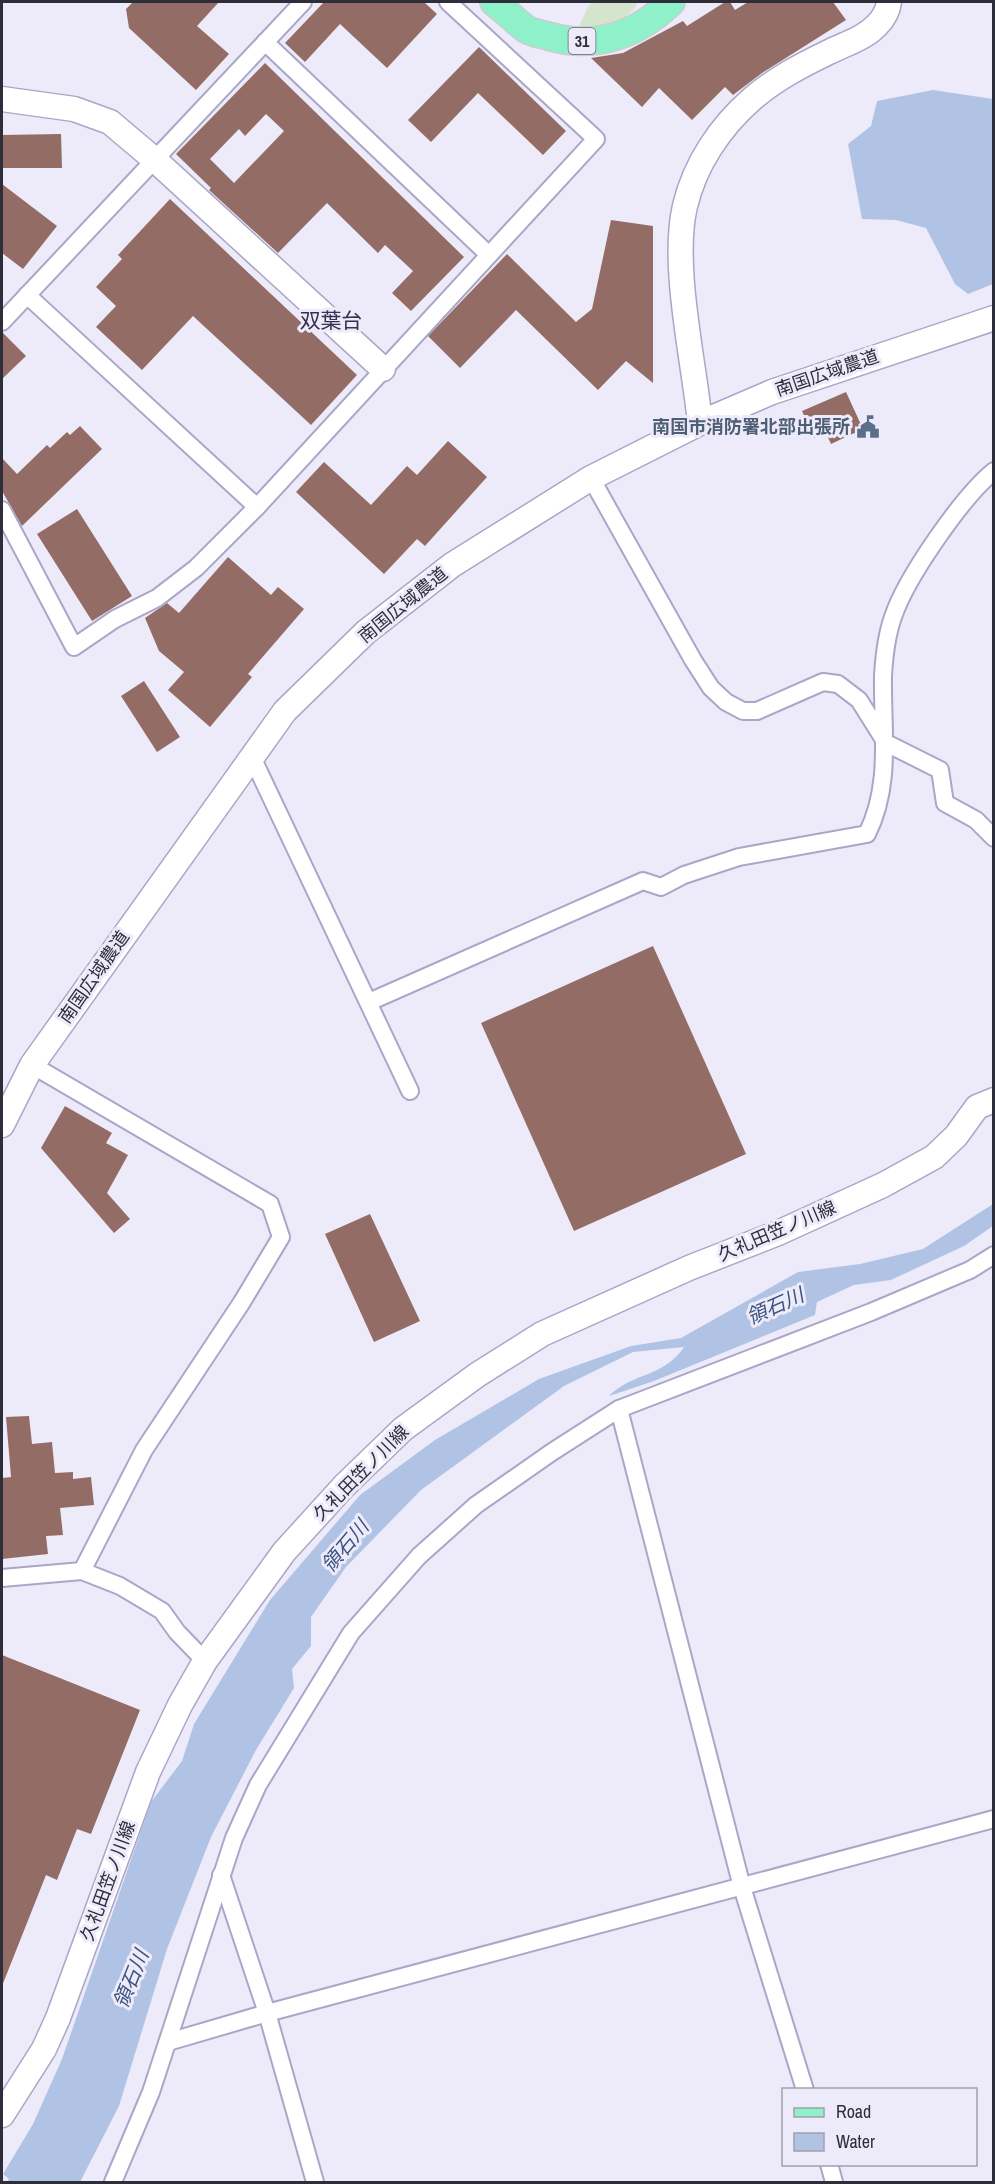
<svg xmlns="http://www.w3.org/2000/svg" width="995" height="2184" font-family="'Archivo Narrow','Noto Sans JP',sans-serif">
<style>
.green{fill:#d5e5cc}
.water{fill:#b1c3e5}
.building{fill:#946c66;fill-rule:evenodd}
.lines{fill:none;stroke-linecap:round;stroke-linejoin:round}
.street-casing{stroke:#aaa6c8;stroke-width:20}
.secondary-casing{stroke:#aaa6c8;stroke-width:27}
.primary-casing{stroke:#cdcdd0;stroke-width:30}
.street{stroke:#fff;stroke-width:16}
.secondary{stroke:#fff;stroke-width:24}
.primary{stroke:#8ef1ca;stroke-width:27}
.labels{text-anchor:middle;stroke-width:6;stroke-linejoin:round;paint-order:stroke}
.shield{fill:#edebfa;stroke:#676674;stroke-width:1.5}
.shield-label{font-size:16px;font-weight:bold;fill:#2e2d3a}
.street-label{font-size:18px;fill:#2e2d3a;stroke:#edebfa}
.service-label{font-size:18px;font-weight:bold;fill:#4e5e75;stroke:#edebfa;text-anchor:end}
.water-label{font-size:20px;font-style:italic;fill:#3b5381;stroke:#edebfa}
.quarter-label{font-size:21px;fill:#36314e;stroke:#edebfa}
</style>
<rect width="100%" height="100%" fill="#edebfa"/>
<polygon class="green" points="595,2 637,2 636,7 610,31 579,26 589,5"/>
<g class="water">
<polygon points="933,90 993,99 993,284 968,294 955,284 926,228 896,220 862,219 848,144 871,126 877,101"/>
<path d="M 993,1204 L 993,1226 L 964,1246 L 891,1280 L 854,1285 L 817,1302 L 815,1315 L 654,1381 L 609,1396 C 633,1372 663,1378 684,1347 L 633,1352 L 564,1386 L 421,1490 L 346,1567 L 311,1617 L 311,1646 L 292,1669 L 294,1688 L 256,1750 L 211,1837 L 167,1949 L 119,2106 L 80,2182 L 7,2182 L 9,2179 L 3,2174 L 33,2124 L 62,2059 L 151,1802 L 182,1761 L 194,1724 L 270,1600 L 360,1495 L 435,1440 L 539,1379 L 631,1346 L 681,1338 L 798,1272 L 860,1264 L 923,1249 Z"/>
</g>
<g class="building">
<polygon points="133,2 219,2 197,26 229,54 196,90 129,28 126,9"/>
<polygon points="324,2 424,2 437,14 387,68 340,24 305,62 285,43"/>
<polygon points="725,2 730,2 735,10 748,2 833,2 846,20 762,73 733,95 725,87 692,120 659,88 642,107 591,58 623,53 683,21 687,26"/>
<polygon points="479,47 566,131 543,155 478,93 431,142 408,120"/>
<path d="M 265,63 L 464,257 L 411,311 L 392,293 L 413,271 L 385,245 L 378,253 L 327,203 L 278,253 L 209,190 L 211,188 L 176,154 ZM 266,114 L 284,131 L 234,183 L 210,159 L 239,129 L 245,136 Z"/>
<polygon points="61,134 62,168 2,168 2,135"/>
<polygon points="2,184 57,226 23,269 2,253"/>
<polygon points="170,199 357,375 311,425 193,316 142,370 96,327 116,306 96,287 122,259 118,255"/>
<polygon points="611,220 653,226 653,383 626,361 598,390 516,310 460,368 428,336 507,254 576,322 592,309"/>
<polygon points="2,332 26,356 2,379"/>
<polygon points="846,392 863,429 831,444 826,433 814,438 802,411"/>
<polygon points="80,426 102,449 22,526 2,491 2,458 17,474 47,445 50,448 67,432 70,435"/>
<polygon points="448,441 487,477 425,546 417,539 384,574 296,492 324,462 371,505 407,466 417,475"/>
<polygon points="77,509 132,596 92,621 37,534"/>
<polygon points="228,557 271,595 278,587 304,609 248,674 252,677 210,727 168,690 184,672 159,651 145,618 167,603 179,613"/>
<polygon points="144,681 180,737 157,752 121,696"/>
<polygon points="653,946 746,1154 574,1231 481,1023"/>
<polygon points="65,1106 112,1133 106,1143 128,1155 107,1193 130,1219 114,1233 41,1148"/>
<polygon points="370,1214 420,1321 374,1342 325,1234"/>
<polygon points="29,1416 32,1444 52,1442 55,1473 73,1472 73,1479 91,1477 94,1505 60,1508 63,1535 46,1536 48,1554 2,1559 2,1478 11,1477 6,1417"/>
<polygon points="2,1655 140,1710 91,1834 77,1829 57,1880 46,1875 2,1986"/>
</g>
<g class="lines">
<g class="street-casing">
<g id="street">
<polyline points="265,42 489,255"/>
<polyline points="27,295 257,507"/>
<polyline points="2,322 303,2"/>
<polyline points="591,478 693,660 711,688 726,702 743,711 757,711 823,682 838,684 859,700 886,743 940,770 945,803 976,820 994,838"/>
<polyline points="2,510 74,647 115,619 157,598 196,568 257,507 596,139 448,2"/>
<polyline points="252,757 410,1091"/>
<path d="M 369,1002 L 643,881 L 661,887 L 684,875 L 739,857 L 867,834 C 892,784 882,730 883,676 C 884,658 887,634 893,617 C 906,578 962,497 994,471"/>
<polyline points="32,1065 270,1204 281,1237 242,1302 144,1450 82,1571 120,1586 162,1611 177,1632 205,1661"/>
<polyline points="619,1409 742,1887 805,2090"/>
<polyline points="2,1578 82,1571"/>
<polyline points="221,1875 267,2013 315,2182"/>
<polyline points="168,2042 267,2013 994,1819"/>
<polyline points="829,2164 834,2182"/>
<polyline points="113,2182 151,2092 234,1838 258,1785 351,1633 419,1556 476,1505 552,1452 619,1409 871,1312 970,1270 994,1255"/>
</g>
</g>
<g class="secondary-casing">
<g id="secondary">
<polyline points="2,99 74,109 110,122 155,160 383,369"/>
<path d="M 700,423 C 694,361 671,265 685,206 C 695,164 720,127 752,99 C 775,79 802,65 829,52 C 845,44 865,38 877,25 C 883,19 888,10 889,2"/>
<polyline points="2,1125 32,1065 285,711 366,632 452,565 591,478 700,423 772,392 994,318"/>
<polyline points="2,2115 44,2049 58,2018 148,1772 180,1705 205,1661 284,1552 344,1486 403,1429 477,1375 542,1334 689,1268 778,1233 883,1185 934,1157 956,1136 977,1107 994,1100"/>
</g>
</g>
<g class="primary-casing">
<path id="primary" d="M 494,2 C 505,10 515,21 526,29 C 532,33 541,34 548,36 C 595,50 637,35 671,2"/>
</g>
<use href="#street" class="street"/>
<use href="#secondary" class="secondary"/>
<use href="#primary" class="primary"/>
</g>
<defs>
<g id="civic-bare" transform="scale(1.8)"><path d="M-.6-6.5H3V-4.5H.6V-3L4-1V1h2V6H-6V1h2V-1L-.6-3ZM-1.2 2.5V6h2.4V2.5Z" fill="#5c6f8a" stroke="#edebfa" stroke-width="2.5" paint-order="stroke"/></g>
</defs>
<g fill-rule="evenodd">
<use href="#civic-bare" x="868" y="427"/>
</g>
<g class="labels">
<rect class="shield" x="568.5" y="28" width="27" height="26" rx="4.5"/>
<g class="shield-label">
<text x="582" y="47">31</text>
</g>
<g class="street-label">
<text transform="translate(827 373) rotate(-19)" y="6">南国広域農道</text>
<text transform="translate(403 605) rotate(-39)" y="6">南国広域農道</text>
<text transform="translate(94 977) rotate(-55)" y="6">南国広域農道</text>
<text transform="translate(777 1231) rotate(-23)" y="6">久礼田笠ノ川線</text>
<text transform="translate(361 1473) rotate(-45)" y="6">久礼田笠ノ川線</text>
<text transform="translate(108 1881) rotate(-70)" y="6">久礼田笠ノ川線</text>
</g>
<g class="service-label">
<text x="850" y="433">南国市消防署北部出張所</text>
</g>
<g class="water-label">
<text transform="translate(775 1306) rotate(-24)" y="7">領石川</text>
<text transform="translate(345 1546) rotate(-50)" y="7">領石川</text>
<text transform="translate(131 1979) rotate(-68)" y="7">領石川</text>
</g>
<g class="quarter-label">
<text x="331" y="328">双葉台</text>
</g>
</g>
<rect width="995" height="2184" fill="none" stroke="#2e2d3a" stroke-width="6"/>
<rect x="782" y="2088" width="195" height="78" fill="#edebfa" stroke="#a19fad" stroke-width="1.5"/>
<rect x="794" y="2108" width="30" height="9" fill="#8ef1ca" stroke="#a19fad" stroke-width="1.5"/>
<text x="836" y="2118" font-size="18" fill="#2e2d3a">Road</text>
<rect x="794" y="2133" width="30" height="18" fill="#b1c3e5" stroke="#a19fad" stroke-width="1.5"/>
<text x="836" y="2148" font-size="18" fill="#2e2d3a">Water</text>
</svg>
